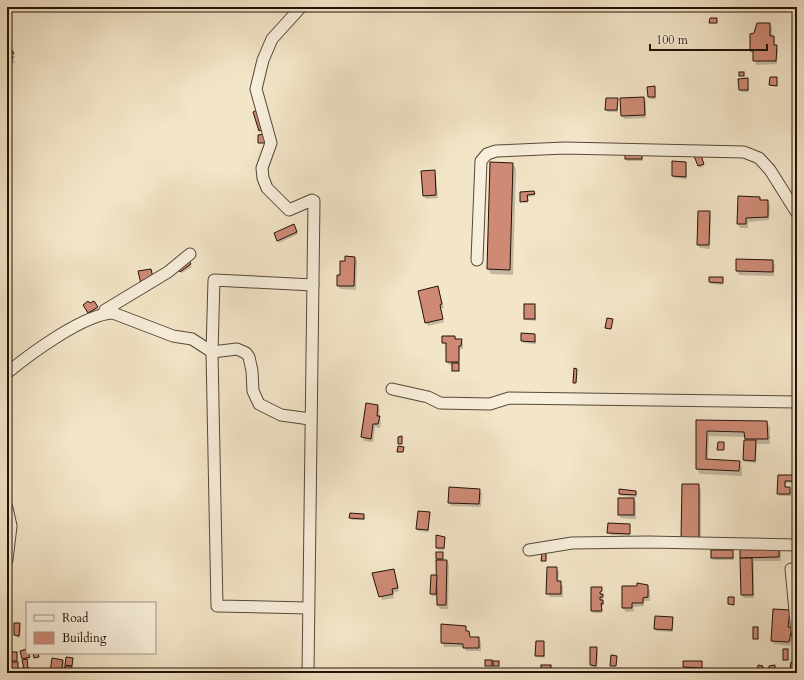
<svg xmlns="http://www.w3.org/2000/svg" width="804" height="680" font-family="Cardo,serif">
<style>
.shadow{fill:#0003}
.building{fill:#cf8a76;stroke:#221208}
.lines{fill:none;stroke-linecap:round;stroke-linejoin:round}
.minor-casing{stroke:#564738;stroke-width:13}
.minor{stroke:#f7eedb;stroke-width:11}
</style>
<rect width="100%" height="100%" fill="#f3e5c8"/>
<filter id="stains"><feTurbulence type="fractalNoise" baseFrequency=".005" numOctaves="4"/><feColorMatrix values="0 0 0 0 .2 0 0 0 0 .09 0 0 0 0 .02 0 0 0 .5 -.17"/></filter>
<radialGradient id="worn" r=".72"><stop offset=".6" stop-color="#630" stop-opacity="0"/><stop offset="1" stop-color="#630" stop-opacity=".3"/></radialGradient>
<g class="shadow">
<polygon points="770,24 772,27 772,37 775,40 775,46 778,49 777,64 756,65 754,54 751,50 755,33"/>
<polygon points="7,45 15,57 13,59 15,62 11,65 7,61"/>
<polygon points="748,80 749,92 741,92 740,89"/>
<polygon points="655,87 656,99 650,99 648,88"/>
<polygon points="643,98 646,102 646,118 624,119 622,115"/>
<polygon points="617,99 618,112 608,112 606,110"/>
<polygon points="642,154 643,161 627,161 626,159"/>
<polygon points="701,157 704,166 700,168 699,166"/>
<polygon points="686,163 687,179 674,178 673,176"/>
<polygon points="491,164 513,164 516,169 513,275 491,274 488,269"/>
<polygon points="434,171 436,175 438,198 426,199 424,195"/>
<polygon points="534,192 535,196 528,197 528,203 523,203 521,193"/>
<polygon points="759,198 761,201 768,201 770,205 769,220 748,222 748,228 740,228 738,224"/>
<polygon points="709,212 711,216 710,249 700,248 698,245"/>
<polygon points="295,227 298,234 279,243 275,233"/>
<polygon points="355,258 357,261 356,290 340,289 338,285 341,276"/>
<polygon points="187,260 192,267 182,273 177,266"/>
<polygon points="772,261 775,265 774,276 739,275 737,271"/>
<polygon points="722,278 723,285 711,284 710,282"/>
<polygon points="438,287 444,308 441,308 444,322 428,326 426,322"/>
<polygon points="93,302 98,309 90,314 85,305"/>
<polygon points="535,305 536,321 526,320 525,318"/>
<polygon points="522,334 535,335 536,344 523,343"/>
<polygon points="455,337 457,340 461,340 463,344 463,349 460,349 458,371 453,371 453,365 449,365 447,361 447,346 443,343"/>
<polygon points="378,406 380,410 379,417 381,421 380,428 375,427 373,442 364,441 362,437"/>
<polygon points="697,421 767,422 770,427 770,444 757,444 756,463 745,462 744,460 747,441 746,437 709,436 708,460 739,462 742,467 742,476 700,474 697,469"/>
<polygon points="779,476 793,476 794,483 786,483 786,488 790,488 791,490 791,496 779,496"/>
<polygon points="698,485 701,490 701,544 685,544"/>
<polygon points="479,490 482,493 481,507 451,506 449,502"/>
<polygon points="636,492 637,497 621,496 620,494"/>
<polygon points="634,499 636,502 636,519 621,518 619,515"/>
<polygon points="429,513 429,532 418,531 417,529"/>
<polygon points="363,515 365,520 352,520 350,518"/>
<polygon points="609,524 629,525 630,536 610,535"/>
<polygon points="444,538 445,550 438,550 437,548"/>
<polygon points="778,547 781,551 781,561 754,561 754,598 744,598 742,595 741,548"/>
<polygon points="732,551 734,560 713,560 712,558"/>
<polygon points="443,554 443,561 447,561 449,565 448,609 440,609 438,605 438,596 432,596 431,593 439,580 437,559"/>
<polygon points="556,568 559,572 558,582 563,586 563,597 550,597 548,594"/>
<polygon points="394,570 399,591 393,593 394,598 382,600 373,574"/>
<polygon points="647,586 650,590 650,601 644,601 644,606 633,607 634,611 626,612 623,608"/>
<polygon points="601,588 601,595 604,598 602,599 604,603 604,606 601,605 602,613 593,613 592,611"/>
<polygon points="789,611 791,615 790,629 794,632 790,646 774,644 772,641"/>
<polygon points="672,618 673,632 656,631 655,629"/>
<polygon points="15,624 19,624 21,626 20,638 16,637 15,635"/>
<polygon points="442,626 465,627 471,638 479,638 481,642 481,651 466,651 464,647 444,647 442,643"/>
<polygon points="544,642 545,658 537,657 536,655"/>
<polygon points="591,648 596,648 598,651 597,668 592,667 591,665"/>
<polygon points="21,651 28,653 30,659 26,661 28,668 25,668"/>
<polygon points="67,658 73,660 72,666 70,666 72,668 70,673 51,673 63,661 66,666"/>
<polygon points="702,662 703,670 685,669 684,667"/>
<polygon points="18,663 19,673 9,673 9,672"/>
</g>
<g class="building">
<polygon points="710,18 717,18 717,23 709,23"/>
<polygon points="757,23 770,23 770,36 774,36 774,45 777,45 776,61 753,61 753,51 750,51 750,34 754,33"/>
<polygon points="7,44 14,53 11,55 13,58 8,62"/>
<rect x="739" y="72" width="5" height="4"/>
<polygon points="770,77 777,77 777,86 769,85"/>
<polygon points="795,77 797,77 797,83 794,83"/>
<polygon points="748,78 748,90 739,90 738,79"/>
<polygon points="655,86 655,97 648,97 647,87"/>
<polygon points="644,97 645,115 621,116 620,98"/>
<polygon points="606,98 618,98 617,110 605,110"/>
<polygon points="259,109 266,128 259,131 253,112"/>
<polygon points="265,134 265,143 258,143 258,135"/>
<rect x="625" y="153" width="17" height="6"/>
<polygon points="700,153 704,164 698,166 694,156"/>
<polygon points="672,161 686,162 686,177 672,176"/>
<polygon points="490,162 513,163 510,270 487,269"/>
<polygon points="435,170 436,195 423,196 421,171"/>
<polygon points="534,191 535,194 527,195 528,201 520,202 520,192"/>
<polygon points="738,196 760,197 760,200 768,200 768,217 746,218 746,224 737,224"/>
<polygon points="698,211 710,211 709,245 697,245"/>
<polygon points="294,224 297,232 277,241 274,233"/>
<polygon points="345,256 355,257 354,286 337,286 337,275 340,275 340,261 345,261"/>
<polygon points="187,258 191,264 180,272 176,266"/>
<polygon points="736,259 773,260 773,272 736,271"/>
<polygon points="151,269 154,282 141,284 138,271"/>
<polygon points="709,277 723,277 723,283 709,282"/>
<polygon points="438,286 442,304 440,305 443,319 425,323 418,291"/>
<polygon points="88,301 90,303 94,301 98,307 88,313 83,305"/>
<rect x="524" y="304" width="11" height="15"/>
<polygon points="607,318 613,319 611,329 605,328"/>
<polygon points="521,333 535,334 535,342 521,341"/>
<polygon points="442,336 455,336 455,339 462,339 461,346 459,346 459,362 446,362 446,343 442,343"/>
<rect x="452" y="363" width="7" height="8"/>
<polygon points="574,368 577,369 576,383 573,383"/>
<polygon points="366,403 378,405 377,416 380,416 378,424 373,424 371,439 361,437"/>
<polygon points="696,420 767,421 768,439 745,439 744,432 707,431 706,459 740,461 739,471 696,469"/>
<polygon points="402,436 402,444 398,444 398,437"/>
<polygon points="744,440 756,440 755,461 743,460"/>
<polygon points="718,442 724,442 724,450 717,450"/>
<polygon points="398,446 404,447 403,452 397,452"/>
<polygon points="778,475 794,475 794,481 785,481 785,487 790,487 790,494 777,494"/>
<polygon points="682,484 699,484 699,539 681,539"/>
<polygon points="449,487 480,489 479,504 448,503"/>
<polygon points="619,489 636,491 636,495 619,494"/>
<rect x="618" y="498" width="16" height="17"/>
<polygon points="418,511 430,512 428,530 416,529"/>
<polygon points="350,513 364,514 364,519 349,518"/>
<polygon points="608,523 630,524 630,534 607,533"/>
<polygon points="436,535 445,537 444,548 436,548"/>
<polygon points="779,546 779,557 740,558 740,547"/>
<rect x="711" y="550" width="22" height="8"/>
<rect x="436" y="552" width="7" height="7"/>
<polygon points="542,553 546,554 546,561 541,561"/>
<polygon points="740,558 752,558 753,595 741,595"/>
<polygon points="436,560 447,560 446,605 437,605"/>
<polygon points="547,567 557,567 557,581 561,581 561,594 546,594"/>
<polygon points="394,569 398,588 392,589 393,594 379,597 372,573"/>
<polygon points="431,575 437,575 436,594 430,594"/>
<polygon points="637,583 648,585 648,597 643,598 643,603 632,603 632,608 622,608 622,586 637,586"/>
<polygon points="591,587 602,587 602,591 600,592 600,594 603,594 603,597 600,597 600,600 603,600 603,604 601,603 602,611 591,611"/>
<polygon points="728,597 734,597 734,605 728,604"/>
<polygon points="773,609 790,610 788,627 792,628 789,642 771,641"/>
<polygon points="655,616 673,617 672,630 654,629"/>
<polygon points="14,623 20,623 19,636 14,635"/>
<polygon points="441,624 466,626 466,631 469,631 470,637 479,637 479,648 463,648 463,644 441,643"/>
<rect x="753" y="627" width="5" height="12"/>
<polygon points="536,641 544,641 544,656 535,656"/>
<polygon points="590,647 597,647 596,666 590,665"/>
<polygon points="27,649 30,657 22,659 20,651"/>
<rect x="783" y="649" width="5" height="11"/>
<rect x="9" y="652" width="8" height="9"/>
<polygon points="33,653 38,653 39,657 34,658"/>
<polygon points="611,655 617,656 616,666 610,666"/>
<polygon points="66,657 73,658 72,666 65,665"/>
<polygon points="52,658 63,660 61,673 50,673"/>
<polygon points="27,659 28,668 24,669 22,660"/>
<rect x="485" y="660" width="7" height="6"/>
<rect x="493" y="661" width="6" height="5"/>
<polygon points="683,661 702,661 702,668 683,667"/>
<rect x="8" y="662" width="10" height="10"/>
<polygon points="791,662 797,662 797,669 790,669"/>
<rect x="541" y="665" width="10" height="4"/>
<polygon points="758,665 763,666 762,673 757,673"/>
<polygon points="775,665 775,670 769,670 769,666"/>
<polygon points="65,666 72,666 71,671 64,671"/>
</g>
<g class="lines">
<g class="minor-casing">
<g id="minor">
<polyline points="301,7 272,39 263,60 256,89 271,143 262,168 263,178 267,188 289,210 312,200 314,201 308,673"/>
<polyline points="477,260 481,161 487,154 496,151 565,148 744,152 759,158 770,170 797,213"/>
<polyline points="104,313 105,310 168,272 190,254"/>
<path d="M 7,373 C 30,354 84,314 113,313 L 173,336 L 192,339 L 212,352 L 237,349 L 246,353 L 249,357 L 252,371 L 253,391 L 259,404 L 281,415 L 310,419"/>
<polyline points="392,389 428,397 440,403 490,404 509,398 797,402"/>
<polyline points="7,508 11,526 7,560"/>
<polyline points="529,550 572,543 648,542 797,545"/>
<polyline points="797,569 791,569 797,632"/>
<polyline points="308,608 217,606 212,352 214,280 313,285"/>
</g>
</g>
<use href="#minor" class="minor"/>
</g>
<rect width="804" height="680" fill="none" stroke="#f3e5c8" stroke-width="24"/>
<rect x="8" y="8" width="788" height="664" fill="none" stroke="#221208" stroke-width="2"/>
<rect x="12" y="12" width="780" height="656" fill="none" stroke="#221208"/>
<rect x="26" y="602" width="130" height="52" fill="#f7eedb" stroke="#a29687"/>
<rect x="34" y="615" width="20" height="6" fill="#f7eedb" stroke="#a29687"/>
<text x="62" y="622" font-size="12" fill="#221208">Road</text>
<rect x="34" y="632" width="20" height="12" fill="#cf8a76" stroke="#a29687"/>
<text x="62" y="642" font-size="12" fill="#221208">Building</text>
<path d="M650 44v6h117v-6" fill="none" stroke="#221208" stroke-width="2"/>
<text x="656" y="44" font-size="12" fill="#221208" stroke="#f7eedb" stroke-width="3" paint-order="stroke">100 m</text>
<rect width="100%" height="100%" filter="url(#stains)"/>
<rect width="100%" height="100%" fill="url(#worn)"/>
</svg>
